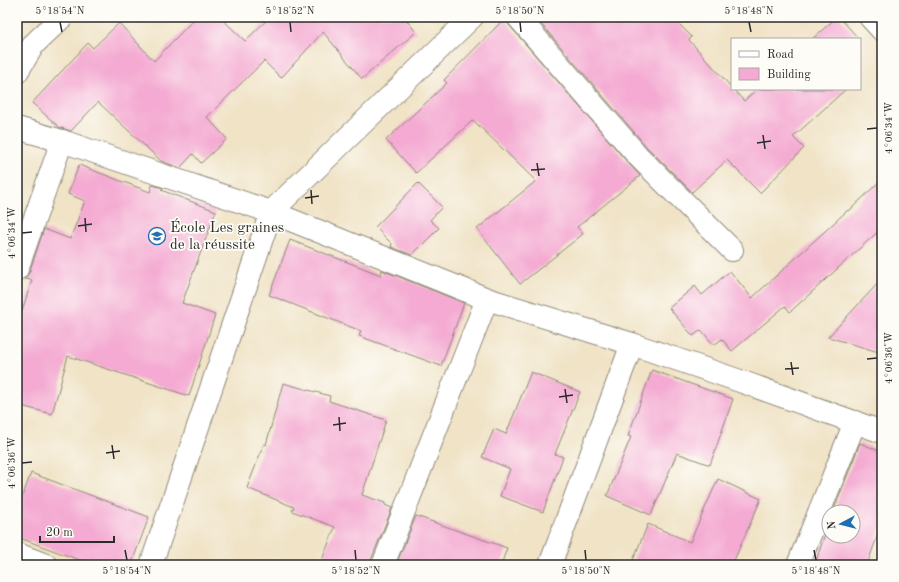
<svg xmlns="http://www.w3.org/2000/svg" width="899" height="582" font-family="'Old Standard TT',serif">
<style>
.building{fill:#f4aad2}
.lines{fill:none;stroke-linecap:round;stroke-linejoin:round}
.minor-casing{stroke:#8e8778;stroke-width:24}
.minor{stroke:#fff;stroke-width:22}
.ticks{fill:none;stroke:#2b2b2b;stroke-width:1.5}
.labels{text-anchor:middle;stroke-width:3.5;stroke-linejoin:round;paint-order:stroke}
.poi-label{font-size:15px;fill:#2b2b2b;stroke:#fdfcf7;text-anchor:start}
.neatline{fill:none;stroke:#2b2b2b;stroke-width:1.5}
.ticks-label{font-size:10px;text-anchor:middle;fill:#2b2b2b}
</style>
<rect width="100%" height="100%" fill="#fdfcf7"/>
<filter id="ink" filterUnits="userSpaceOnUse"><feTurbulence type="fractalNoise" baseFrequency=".025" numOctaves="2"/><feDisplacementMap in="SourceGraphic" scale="8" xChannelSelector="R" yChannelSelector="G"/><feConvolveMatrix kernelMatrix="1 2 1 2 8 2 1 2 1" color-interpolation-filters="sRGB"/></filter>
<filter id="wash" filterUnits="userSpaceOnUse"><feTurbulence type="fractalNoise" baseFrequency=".012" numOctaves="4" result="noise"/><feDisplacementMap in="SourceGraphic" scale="16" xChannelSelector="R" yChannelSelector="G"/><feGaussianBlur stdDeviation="0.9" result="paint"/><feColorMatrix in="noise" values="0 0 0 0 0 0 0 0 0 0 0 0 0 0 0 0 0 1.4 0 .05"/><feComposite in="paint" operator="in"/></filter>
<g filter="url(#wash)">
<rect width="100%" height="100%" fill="#f0e3c6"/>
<g id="blocks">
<g class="building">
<polygon points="196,17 220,17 245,41 270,17 404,17 416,32 362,79 323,32 281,78 264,61 207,117 227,139 201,163 193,154 180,168 161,161 98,102 71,131 59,127 32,103 88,43 93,48 119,23 154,61"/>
<polygon points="506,17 506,20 509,25 629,164 640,176 577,227 583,234 520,284 477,229 536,181 473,120 416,173 386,140 447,83 444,80"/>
<polygon points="535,17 672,17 692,37 689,40 732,88 732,89 733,89 744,101 757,89 846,89 793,137 804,148 760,193 727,160 692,192 647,147"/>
<polygon points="837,17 839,17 859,39 812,39"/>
<polygon points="79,165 150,192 152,185 163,188 161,190 216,211 182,303 215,315 189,396 68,356 52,414 17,405 17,326 32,280 24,279 29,273 44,229 70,239 85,201 68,194"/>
<polygon points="882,179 882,228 790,312 785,306 732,351 722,339 714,345 701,330 693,336 669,308 695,286 702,295 730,271 752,298 848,210 849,211"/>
<polygon points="418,183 442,207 430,220 439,228 412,255 391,247 392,244 375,227"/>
<polygon points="290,240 381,275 382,270 464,303 441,366 359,336 361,331 269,295"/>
<polygon points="882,279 882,353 828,337"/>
<polygon points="652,370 733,399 710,465 677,453 651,515 607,496 631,437 628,436"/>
<polygon points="531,372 580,392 555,454 563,457 543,512 500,496 510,469 482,457 494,429 506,434"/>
<polygon points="283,383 330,396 329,401 386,420 362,495 385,503 385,505 392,508 371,560 371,565 320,565 335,527 292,511 294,507 247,488 264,444 266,445"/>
<polygon points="860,443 882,452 882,523 867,565 828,565 816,561 829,522 829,536 853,536 853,512 833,512"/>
<polygon points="31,473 149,517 131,565 93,565 17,537 17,511"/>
<polygon points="718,479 761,499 732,565 631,565 648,524 690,542"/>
<polygon points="416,516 507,548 501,565 396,565"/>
</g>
</g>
</g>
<g filter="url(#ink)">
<use href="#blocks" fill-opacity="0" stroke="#8e8778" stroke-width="1"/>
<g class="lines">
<g class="minor-casing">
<g id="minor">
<polyline points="518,17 638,156 732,250"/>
<polyline points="870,17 882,30"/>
<polyline points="17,72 34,44 62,17"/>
<polyline points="17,128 62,141 271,212 487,299 632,344 740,381 882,432"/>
<polyline points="17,269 62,141"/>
<polyline points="17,554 46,565"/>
<polyline points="151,565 271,212 472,17"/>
<polyline points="383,565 487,299"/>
<polyline points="550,565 632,344"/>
<polyline points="798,565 855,422"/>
</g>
</g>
<use href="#minor" class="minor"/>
</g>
</g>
<path class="ticks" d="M 60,22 L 62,32M 290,22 L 291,32M 520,22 L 521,32M 749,22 L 751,32M 867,129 L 877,128M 763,135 L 765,149M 757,143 L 771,141M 537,163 L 539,176M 531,170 L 545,169M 311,190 L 312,204M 305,198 L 319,196M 85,218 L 86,232M 78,226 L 92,224M 22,233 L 32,232M 867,359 L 877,358M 791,362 L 793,375M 785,369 L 799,368M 565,389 L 567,403M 559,397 L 573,395M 339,417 L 340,431M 333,425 L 346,423M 112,445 L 114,459M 106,453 L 120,451M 22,463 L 32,462M 125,550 L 127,560M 355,550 L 356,560M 585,550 L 586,560M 814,550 L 816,560"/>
<defs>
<g id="school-ring" transform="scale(0.9)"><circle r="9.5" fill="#fdfcf7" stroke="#1f6fb2" stroke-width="1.5"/><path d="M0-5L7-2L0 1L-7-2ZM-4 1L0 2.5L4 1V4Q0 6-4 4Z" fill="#1f6fb2"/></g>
</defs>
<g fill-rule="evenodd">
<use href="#school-ring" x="157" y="236"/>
</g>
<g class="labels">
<g class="poi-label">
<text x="170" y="232">École Les graines<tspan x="170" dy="17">de la réussite</tspan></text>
</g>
</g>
<rect width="899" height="582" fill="none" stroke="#fdfcf7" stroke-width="44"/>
<rect x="731" y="38" width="130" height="52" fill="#fdfcf7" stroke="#a9a8a5"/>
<rect x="739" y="51" width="20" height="6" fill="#ffffff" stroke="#a9a8a5"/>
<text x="767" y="58" font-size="12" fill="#2b2b2b">Road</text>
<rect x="739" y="68" width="20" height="12" fill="#f4aad2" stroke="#a9a8a5"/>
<text x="767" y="78" font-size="12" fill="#2b2b2b">Building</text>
<g transform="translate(841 524) rotate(263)"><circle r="19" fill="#fdfcf7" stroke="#a9a8a5"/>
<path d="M0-3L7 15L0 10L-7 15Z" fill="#1f6fb2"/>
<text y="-6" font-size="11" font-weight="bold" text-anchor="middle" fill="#2b2b2b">N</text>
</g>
<path d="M40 536v6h74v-6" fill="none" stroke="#2b2b2b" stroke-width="2"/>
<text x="46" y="536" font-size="12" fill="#2b2b2b" stroke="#fdfcf7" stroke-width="3" paint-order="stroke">20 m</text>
<rect x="22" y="22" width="855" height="538" class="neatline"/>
<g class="ticks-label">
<text x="60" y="14">5°18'54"N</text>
<text x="290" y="14">5°18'52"N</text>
<text x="520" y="14">5°18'50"N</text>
<text x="749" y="14">5°18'48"N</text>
<text transform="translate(888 128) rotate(-90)" y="4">4°06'34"W</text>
<text transform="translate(11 233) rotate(-90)" y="4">4°06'34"W</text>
<text transform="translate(888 358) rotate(-90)" y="4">4°06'36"W</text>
<text transform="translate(11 463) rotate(-90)" y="4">4°06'36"W</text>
<text x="127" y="574">5°18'54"N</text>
<text x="356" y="574">5°18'52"N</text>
<text x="586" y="574">5°18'50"N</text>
<text x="816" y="574">5°18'48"N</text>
</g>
</svg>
